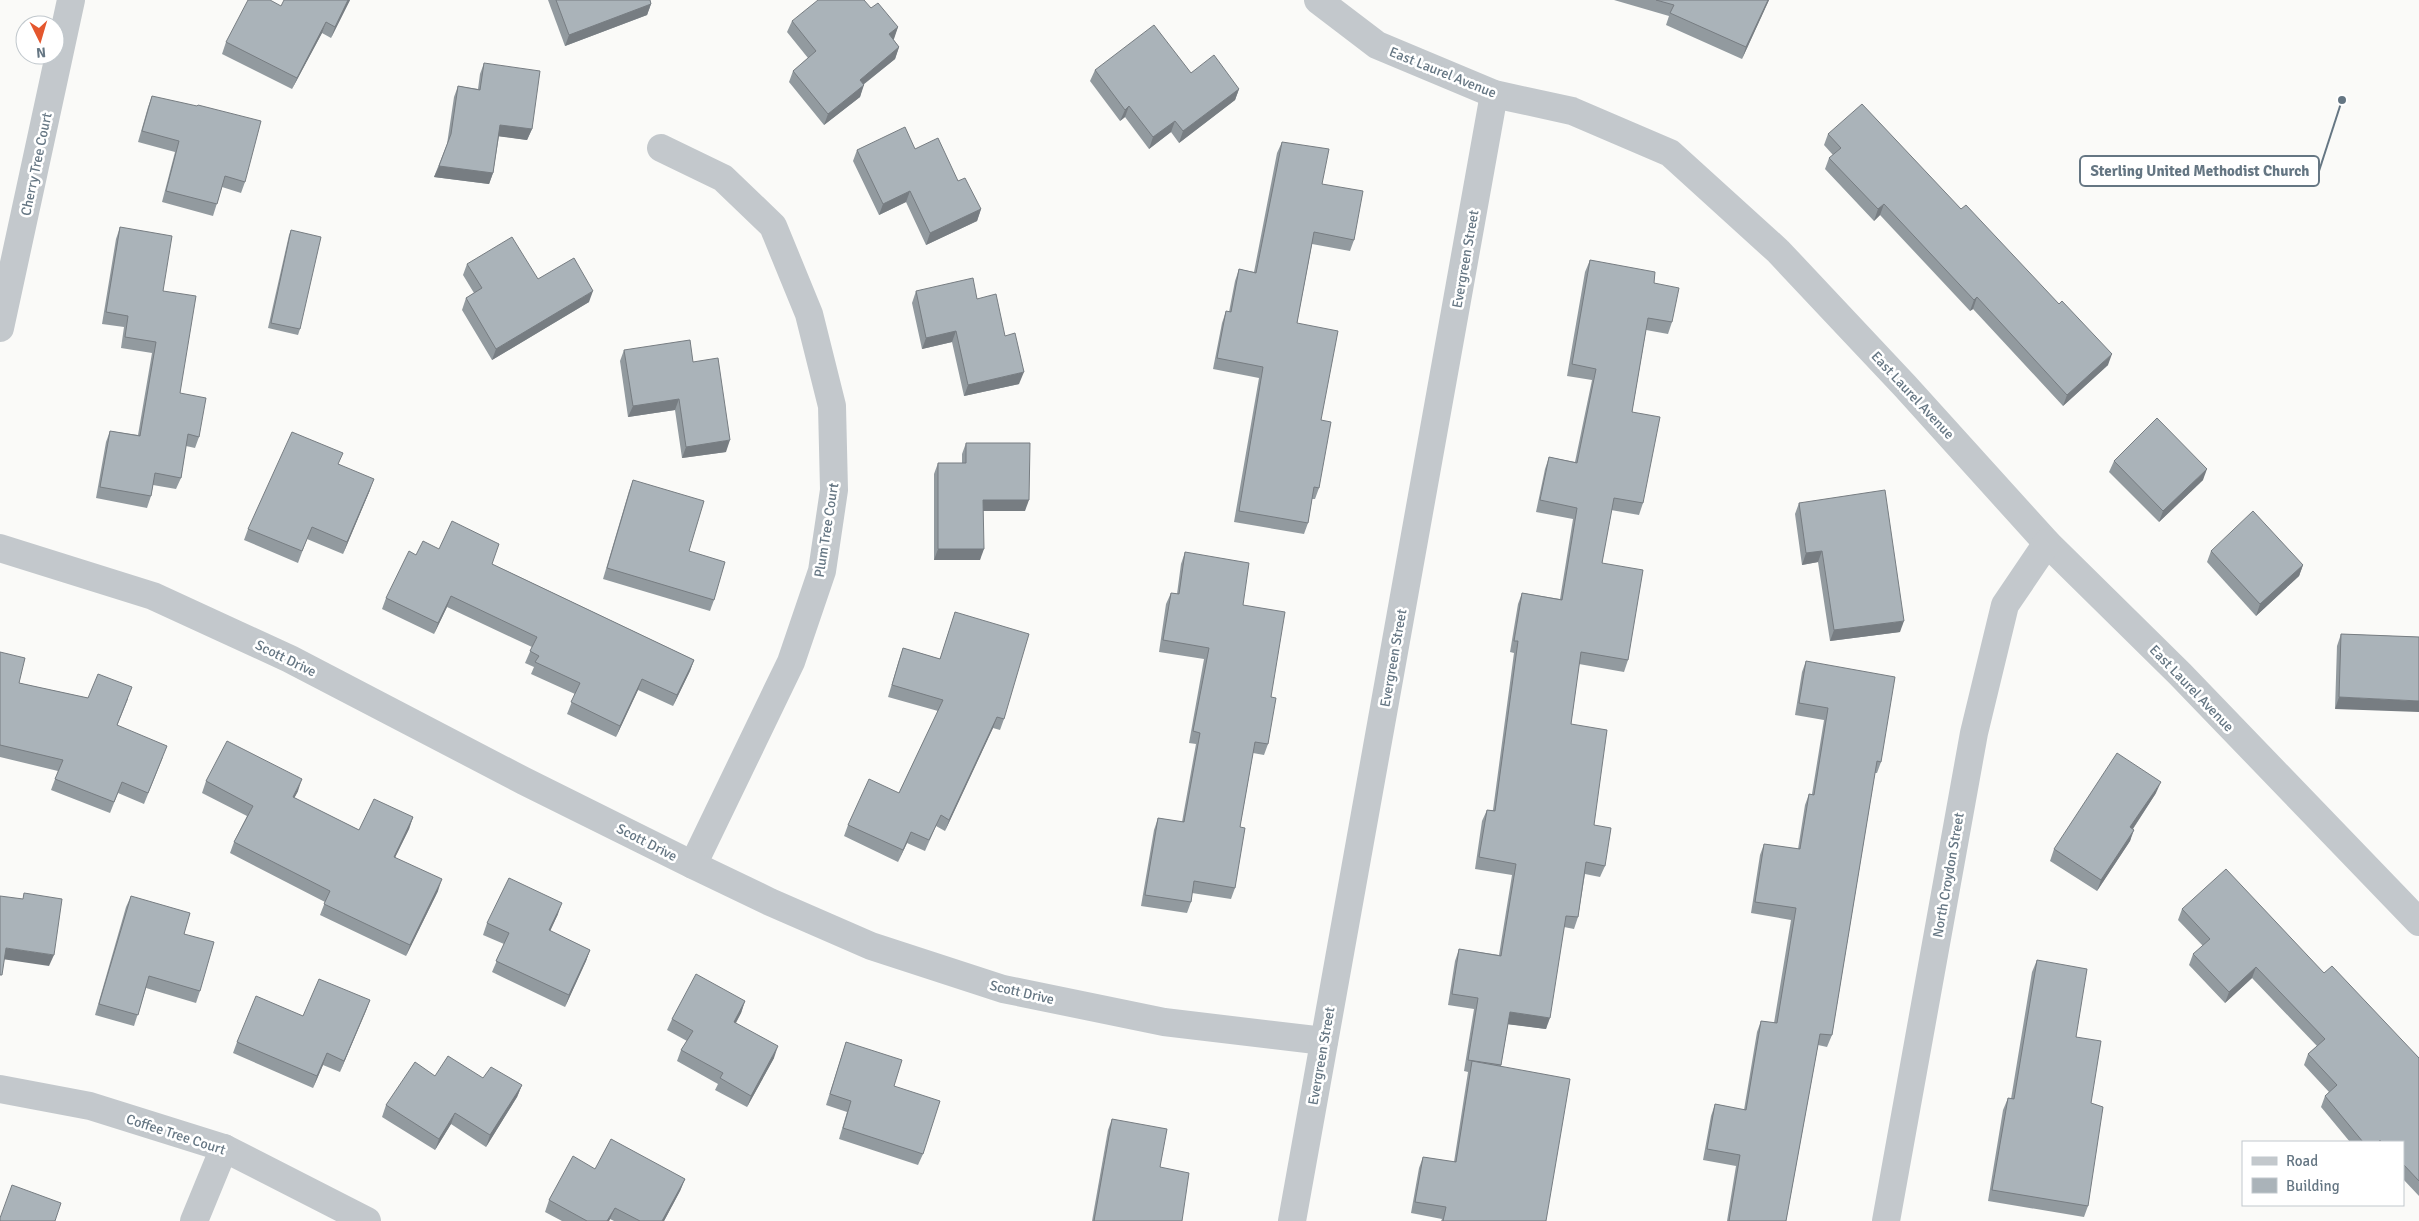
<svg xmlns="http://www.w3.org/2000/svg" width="2419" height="1221" font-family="Signika,sans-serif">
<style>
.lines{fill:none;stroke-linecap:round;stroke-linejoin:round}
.street{stroke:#c3c8cc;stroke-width:28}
.wall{fill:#929a9f}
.shaded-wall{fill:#777d82}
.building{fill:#aab3b9;stroke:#777d82}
.labels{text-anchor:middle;stroke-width:5;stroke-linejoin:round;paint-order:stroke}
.street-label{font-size:14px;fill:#657683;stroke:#fff}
.leader{fill:none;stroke:#657683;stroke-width:2}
.callout-dot{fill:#657683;stroke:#fff;stroke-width:2}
.callout{fill:#fff;stroke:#657683;stroke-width:2}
.callout-label{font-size:15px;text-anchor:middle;font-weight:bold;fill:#657683}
</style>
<rect width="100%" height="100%" fill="#fafaf8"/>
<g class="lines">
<g class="street">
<polyline points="1318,0 1377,45 1494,94 1572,111 1670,153 1778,251 1905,386 2047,543 2180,674 2419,922"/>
<polyline points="661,148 723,178 773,226 809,314 832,406 834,490 822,571 791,662 693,865"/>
<polyline points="0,328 71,0"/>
<polyline points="0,548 153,596 290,659 524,781 693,865 770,902 871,946 1003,989 1164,1022 1324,1041"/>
<polyline points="0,1089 90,1106 224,1148 367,1221"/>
<polyline points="194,1221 224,1148"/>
<polyline points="1292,1221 1494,94"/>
<polyline points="1886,1221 1974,733 2005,605 2047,543"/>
</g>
</g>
<g class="wall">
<polygon points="350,0 331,38 322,33 292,89 222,54 226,42 281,6"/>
<polygon points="548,0 650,0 651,4 647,15 565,46"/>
<polygon points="1614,0 1769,0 1742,59 1666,25 1669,16"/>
<polygon points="792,21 898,27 893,39 899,47 895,59 863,85 860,97 824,125 789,82 793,71 808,58 787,32"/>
<polygon points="484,63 532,129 527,140 499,136 493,173 489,184 434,177 447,144 454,97 458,86 478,89 480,74"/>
<polygon points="1095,70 1191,73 1239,89 1235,100 1179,143 1171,132 1149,149 1125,117 1120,121 1090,81"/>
<polygon points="152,96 245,182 241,193 222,187 213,216 162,202 175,152 138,142 148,107"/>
<polygon points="1828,134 2108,365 2063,406 1973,309 1970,311 1880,215 1874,221 1825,169 1829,158 1833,155 1824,145"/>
<polygon points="1282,142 1322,184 1354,240 1350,251 1312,244 1297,323 1321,420 1319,488 1315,499 1312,499 1308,523 1304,534 1234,522 1259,378 1213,369 1222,323 1226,311 1229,312 1235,281 1239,269 1254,272 1277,153"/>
<polygon points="915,149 958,181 981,209 977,221 926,245 906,202 879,215 853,161 857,150"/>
<polygon points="120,227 163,291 180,393 199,437 195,448 186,446 181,478 176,489 153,485 151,496 147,508 96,498 106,442 110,431 138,435 152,353 121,348 124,327 102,324 116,239"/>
<polygon points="291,230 300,329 298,335 268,328 289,235"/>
<polygon points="1590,260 1654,283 1672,322 1668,334 1646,330 1632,412 1643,503 1639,515 1611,510 1602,563 1628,660 1624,672 1579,664 1571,724 1594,825 1605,866 1600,877 1585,874 1578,917 1574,929 1564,927 1546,1029 1508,1024 1501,1066 1546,1221 1441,1221 1442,1219 1411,1213 1419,1168 1423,1157 1454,1162 1468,1072 1464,1071 1474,1009 1448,1005 1455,961 1459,949 1499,955 1512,875 1475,869 1482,821 1487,810 1493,810 1514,653 1510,652 1518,604 1522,593 1560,599 1573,519 1536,512 1545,469 1549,457 1575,462 1592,380 1567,376 1585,272"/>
<polygon points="467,264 538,279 589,302 492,360 462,310 466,298 474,293 463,275"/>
<polygon points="916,291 977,299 1005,336 1019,384 964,396 952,342 922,349 912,303"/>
<polygon points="624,350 693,362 726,452 682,458 675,410 628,417 620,361"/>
<polygon points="966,443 1025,511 983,511 980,560 934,560 934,474 938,463 962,463 962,454"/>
<polygon points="2114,461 2203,480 2159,522 2109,472"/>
<polygon points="339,464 370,490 343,554 307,539 298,563 244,540 248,529"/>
<polygon points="633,480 689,551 714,600 710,611 603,579 629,491"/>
<polygon points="1799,503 1900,632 1830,641 1818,562 1802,565 1795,514"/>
<polygon points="439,549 492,564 694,660 690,671 673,706 638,690 616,737 567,714 575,694 531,674 534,667 525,663 532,647 447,607 434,634 382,609 386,598"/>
<polygon points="2211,551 2303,565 2299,576 2256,616 2207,562"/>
<polygon points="1185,552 1243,605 1271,697 1268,744 1264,755 1253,753 1240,827 1235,888 1231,899 1192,893 1191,902 1187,913 1141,906 1154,830 1158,818 1182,822 1196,744 1189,743 1204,659 1159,652 1166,604 1171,593 1177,594 1181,564"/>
<polygon points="955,612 1004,719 1000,730 993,728 945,831 936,826 925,851 907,843 898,862 844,836 848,825 899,793 938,711 888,697 899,660 903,648 940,659"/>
<polygon points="2341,634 2419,637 2335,709 2337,646"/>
<polygon points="0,652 19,683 88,698 128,699 117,726 163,757 144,804 118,793 110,813 51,790 58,771 0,757"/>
<polygon points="1806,661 1881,762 1877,773 1875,773 1832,1035 1827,1047 1818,1045 1786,1221 1727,1221 1736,1166 1703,1160 1711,1116 1715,1104 1744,1110 1757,1032 1761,1021 1774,1023 1791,920 1751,913 1760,855 1764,844 1798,849 1805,805 1809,794 1812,794 1824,720 1795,715 1802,672"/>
<polygon points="206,781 298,791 294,798 359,830 413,817 409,829 395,857 438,891 406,956 320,915 325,902 230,853 234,842 247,816 202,793"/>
<polygon points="2156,793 2133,829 2130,841 2097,891 2050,861 2054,849"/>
<polygon points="131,896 184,934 200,991 196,1003 146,988 134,1026 95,1015 126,907"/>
<polygon points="2182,909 2324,973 2419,1058 2419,1196 2403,1179 2403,1142 2350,1142 2321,1107 2325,1096 2329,1092 2304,1065 2308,1054 2317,1046 2252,978 2225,1003 2189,965 2193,954 2203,946 2178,920"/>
<polygon points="558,914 550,931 590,950 586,961 565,1007 492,972 504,944 483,935 487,923"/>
<polygon points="2037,960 2076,1037 2091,1103 2088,1206 2084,1217 1988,1201 2003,1110 2008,1098 2011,1099 2032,972"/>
<polygon points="370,1000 340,1072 323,1065 313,1088 233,1053 237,1042 303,1016"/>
<polygon points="745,1001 741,1013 736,1023 774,1058 747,1107 715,1090 718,1084 677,1061 681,1050 687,1041 667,1030 672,1019"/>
<polygon points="846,1042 894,1086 923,1154 918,1165 839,1139 847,1112 826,1105"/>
<polygon points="435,1076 483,1078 522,1085 517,1097 486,1147 451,1124 435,1150 382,1117 386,1105"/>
<polygon points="1112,1119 1160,1167 1182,1221 1092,1221 1108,1130"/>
<polygon points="595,1169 685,1179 680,1191 664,1221 614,1221 610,1219 609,1221 562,1221 545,1212 549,1200"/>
</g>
<g class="shaded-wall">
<polygon points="348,0 350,0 331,38 335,27"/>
<polygon points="1768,0 1769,0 1742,59 1746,47"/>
<polygon points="651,4 647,15 565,46 569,35"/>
<polygon points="326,22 322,33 292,89 297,78"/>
<polygon points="898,27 894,39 885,46 889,34"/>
<polygon points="899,47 895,59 855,91 860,80"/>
<polygon points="864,85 860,97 824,125 828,114"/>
<polygon points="1239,89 1235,100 1179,143 1183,131"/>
<polygon points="1129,106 1125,117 1120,121 1125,110"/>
<polygon points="1175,121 1171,132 1149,149 1153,137"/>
<polygon points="500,125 532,129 527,140 496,136"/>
<polygon points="439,166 493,173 489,184 434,177"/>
<polygon points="910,191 906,202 879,215 883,204"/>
<polygon points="1884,204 1880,215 1874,221 1878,209"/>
<polygon points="981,209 977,221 926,245 930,233"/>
<polygon points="593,291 589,302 492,360 496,349"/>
<polygon points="1977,297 1973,309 1970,311 1974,300"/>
<polygon points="956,331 952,342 922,349 926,338"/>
<polygon points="2112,354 2108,365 2063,406 2067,395"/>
<polygon points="1024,372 1019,384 964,396 968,385"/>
<polygon points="679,399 675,410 628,417 633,406"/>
<polygon points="730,440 726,452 682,458 686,447"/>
<polygon points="2207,469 2203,480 2159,522 2163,511"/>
<polygon points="374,479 370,490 343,554 347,542"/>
<polygon points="983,500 1029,500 1025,511 979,511"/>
<polygon points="938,549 984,549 980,560 934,560"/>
<polygon points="1822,551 1818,562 1802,565 1806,553"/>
<polygon points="2303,565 2299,576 2256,616 2260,604"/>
<polygon points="451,596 447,607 434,634 438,623"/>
<polygon points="1904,621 1900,632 1830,641 1834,630"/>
<polygon points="694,660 690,671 673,706 677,695"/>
<polygon points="642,679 638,690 616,737 620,726"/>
<polygon points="2339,697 2419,701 2419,712 2335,709"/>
<polygon points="997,717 993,728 945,831 949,820"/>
<polygon points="302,779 298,791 289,808 293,797"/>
<polygon points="2161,782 2156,793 2126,839 2130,827"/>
<polygon points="413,817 409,829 390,868 394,857"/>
<polygon points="2134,830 2130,841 2097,891 2101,880"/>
<polygon points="911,832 907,843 898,862 903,850"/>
<polygon points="442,879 438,891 406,956 410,945"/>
<polygon points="562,903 558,914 545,942 549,930"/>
<polygon points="6,948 54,955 49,966 2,959"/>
<polygon points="590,950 586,961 565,1007 569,995"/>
<polygon points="2256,967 2252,978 2225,1003 2229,992"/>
<polygon points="370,1000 366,1011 340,1072 344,1061"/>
<polygon points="745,1001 741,1013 730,1033 734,1022"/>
<polygon points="1510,1012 1550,1018 1546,1029 1506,1024"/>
<polygon points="778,1046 774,1058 747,1107 751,1096"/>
<polygon points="327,1053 323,1065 313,1088 317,1076"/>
<polygon points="522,1085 517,1097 486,1147 490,1135"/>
<polygon points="455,1113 451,1124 435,1150 439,1139"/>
<polygon points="685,1179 680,1191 664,1221 662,1221"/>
<polygon points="615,1208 610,1219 609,1221 607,1221"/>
</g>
<g class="building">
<polygon points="248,0 270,0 281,6 284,0 348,0 335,27 326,22 297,78 226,42"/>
<polygon points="556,0 650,0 651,4 569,35"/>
<polygon points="818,0 864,0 871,8 878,3 898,27 889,34 899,47 860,80 864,85 828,114 793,71 816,51 792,21"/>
<polygon points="1656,0 1768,0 1746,47 1670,13 1674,5"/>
<polygon points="1154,25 1191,73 1214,55 1239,89 1183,131 1175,121 1153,137 1129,106 1125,110 1095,70"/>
<polygon points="484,63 540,71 532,129 500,125 493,173 439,166 451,134 458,86 480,90"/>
<polygon points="152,96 197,106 198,105 261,121 245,182 225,176 217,204 166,191 179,141 142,131"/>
<polygon points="1862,104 1961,209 1966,205 2059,304 2062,301 2112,354 2067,395 1977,297 1974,300 1884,204 1878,209 1829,158 1841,148 1828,134"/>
<polygon points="905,127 915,149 938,138 958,181 965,178 981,209 930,233 910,191 883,204 857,150"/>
<polygon points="1282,142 1329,149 1322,184 1363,191 1354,240 1314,232 1297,323 1338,331 1321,420 1331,422 1319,488 1314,487 1308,523 1239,511 1263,367 1217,358 1226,311 1231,312 1239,269 1256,273"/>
<polygon points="120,227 172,236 163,291 196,296 180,393 206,398 199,437 188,434 181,478 155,473 151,496 100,487 110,431 140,436 156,342 125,337 128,316 106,312"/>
<polygon points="291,230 321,237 300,329 271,323"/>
<polygon points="512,237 538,279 574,258 593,291 496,349 466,298 482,288 467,264"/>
<polygon points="1590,260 1655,272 1654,283 1679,288 1672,322 1648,318 1632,412 1660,417 1643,503 1614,498 1602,563 1643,570 1628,660 1581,652 1571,724 1607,730 1594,825 1611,828 1605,866 1586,862 1578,917 1566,916 1550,1018 1510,1012 1501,1065 1468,1060 1478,998 1452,994 1459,949 1501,956 1516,864 1479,857 1487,810 1495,811 1518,641 1514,641 1522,593 1562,600 1577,508 1540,500 1549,457 1577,463 1596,369 1572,364"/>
<polygon points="973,278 977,299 996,294 1005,336 1015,333 1024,372 968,385 956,331 926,338 916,291"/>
<polygon points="690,340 693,362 718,358 730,440 686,447 679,399 633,406 624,350"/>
<polygon points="2157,418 2207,469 2163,511 2114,461"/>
<polygon points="292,432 343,453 338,464 374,479 347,542 312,527 302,551 248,529"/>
<polygon points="966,443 1030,443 1029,500 983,500 984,549 938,549 938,463 966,463"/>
<polygon points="633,480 704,501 689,551 725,562 714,600 607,568"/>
<polygon points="1885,490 1904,621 1834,630 1822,551 1806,553 1799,503"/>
<polygon points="2253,511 2303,565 2260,604 2211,551"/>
<polygon points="452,521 499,544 492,564 694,660 677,695 642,679 620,726 571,702 580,683 535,662 539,656 530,651 537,637 451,596 438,623 386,598 409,551 416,555 423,541 439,549"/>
<polygon points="1185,552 1249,563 1243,605 1285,612 1271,697 1276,698 1268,744 1255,742 1240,827 1245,828 1235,888 1194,881 1191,902 1145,895 1158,818 1184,822 1200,733 1193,731 1209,648 1163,640 1171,593 1179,594"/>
<polygon points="955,612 1029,634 1004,719 997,717 949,820 941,815 929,840 911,832 903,850 848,825 869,779 899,793 943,700 892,685 903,648 940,659"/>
<polygon points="2341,634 2419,637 2419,701 2339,697"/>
<polygon points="0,652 25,658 19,683 88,698 98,674 132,687 117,725 167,746 148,793 122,782 114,802 55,779 63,760 0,745"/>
<polygon points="1806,661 1895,677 1881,762 1877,761 1832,1035 1820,1034 1786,1221 1729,1221 1740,1155 1707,1149 1715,1104 1746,1110 1761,1021 1777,1023 1796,908 1755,902 1764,844 1800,849 1809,794 1814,795 1828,708 1799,703"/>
<polygon points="227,741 302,779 293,797 359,830 374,799 413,817 394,857 442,879 410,945 324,904 330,891 234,842 253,806 206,781"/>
<polygon points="2117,753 2161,782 2130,827 2134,830 2101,880 2054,849"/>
<polygon points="2226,869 2324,973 2332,966 2419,1058 2419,1181 2403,1164 2403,1142 2382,1142 2380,1140 2378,1142 2363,1142 2325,1096 2337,1085 2308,1054 2325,1039 2256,967 2229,992 2193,954 2210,939 2182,909"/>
<polygon points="509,878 562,903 549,930 590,950 569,995 496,961 509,933 487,923"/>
<polygon points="24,893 62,899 54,955 6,948 2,975 0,975 0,896 23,899"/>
<polygon points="131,896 190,913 184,934 214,942 200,991 149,976 138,1015 99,1004"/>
<polygon points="2037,960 2087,969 2076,1037 2101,1041 2091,1103 2103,1107 2088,1206 1992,1190 2008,1098 2014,1099"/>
<polygon points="696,974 745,1001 734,1022 778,1046 751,1096 720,1078 723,1073 681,1050 693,1031 672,1019"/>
<polygon points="319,979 370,1000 344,1061 327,1053 317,1076 237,1042 256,996 303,1016"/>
<polygon points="846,1042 902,1060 894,1086 940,1101 923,1154 843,1128 851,1101 830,1094"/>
<polygon points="448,1056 483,1078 491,1067 522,1085 490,1135 455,1113 439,1139 386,1105 415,1062 435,1076"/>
<polygon points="1472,1061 1570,1079 1546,1221 1443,1221 1446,1207 1415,1202 1423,1157 1456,1162"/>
<polygon points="1112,1119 1167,1129 1160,1167 1189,1173 1182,1221 1094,1221"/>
<polygon points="611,1139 685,1179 662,1221 640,1221 615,1208 607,1221 587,1221 549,1200 573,1156 595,1169"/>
<polygon points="12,1185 61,1203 55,1221 0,1221 0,1218"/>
</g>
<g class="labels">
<g class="street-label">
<text transform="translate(1443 72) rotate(22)" y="5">East Laurel Avenue</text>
<text transform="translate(36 164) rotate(-78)" y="5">Cherry Tree Court</text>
<text transform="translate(1465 259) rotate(-80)" y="5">Evergreen Street</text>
<text transform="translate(1913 395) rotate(47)" y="5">East Laurel Avenue</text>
<text transform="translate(826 530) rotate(-81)" y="5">Plum Tree Court</text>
<text transform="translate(286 658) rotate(26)" y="5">Scott Drive</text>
<text transform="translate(1393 658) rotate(-80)" y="5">Evergreen Street</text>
<text transform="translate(2192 688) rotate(46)" y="5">East Laurel Avenue</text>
<text transform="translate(647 842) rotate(27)" y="5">Scott Drive</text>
<text transform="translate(1948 875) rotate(-80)" y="5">North Croydon Street</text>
<text transform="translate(1022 992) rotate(13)" y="5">Scott Drive</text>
<text transform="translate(1321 1056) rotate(-80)" y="5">Evergreen Street</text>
<text transform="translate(176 1134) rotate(18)" y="5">Coffee Tree Court</text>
</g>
</g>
<path class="leader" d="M2342 100L2319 171"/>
<circle class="callout-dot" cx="2342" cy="100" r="5"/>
<rect class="callout" x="2080" y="156" width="239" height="30" rx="5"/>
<g class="callout-label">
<text x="2200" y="176">Sterling United Methodist Church</text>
</g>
<rect x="2242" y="1141" width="162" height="65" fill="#ffffff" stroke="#c1c8cd"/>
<rect x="2252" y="1157" width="25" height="8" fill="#c3c8cc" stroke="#c1c8cd"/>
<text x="2286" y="1166" font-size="15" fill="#657683">Road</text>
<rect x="2252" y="1178" width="25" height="15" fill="#aab3b9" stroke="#c1c8cd"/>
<text x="2286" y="1191" font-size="15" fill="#657683">Building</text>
<g transform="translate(40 40) rotate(175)"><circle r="24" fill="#ffffff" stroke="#c1c8cd"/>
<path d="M0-4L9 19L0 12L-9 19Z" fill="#e4572e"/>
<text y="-8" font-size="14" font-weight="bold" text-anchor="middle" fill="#657683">N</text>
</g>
</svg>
